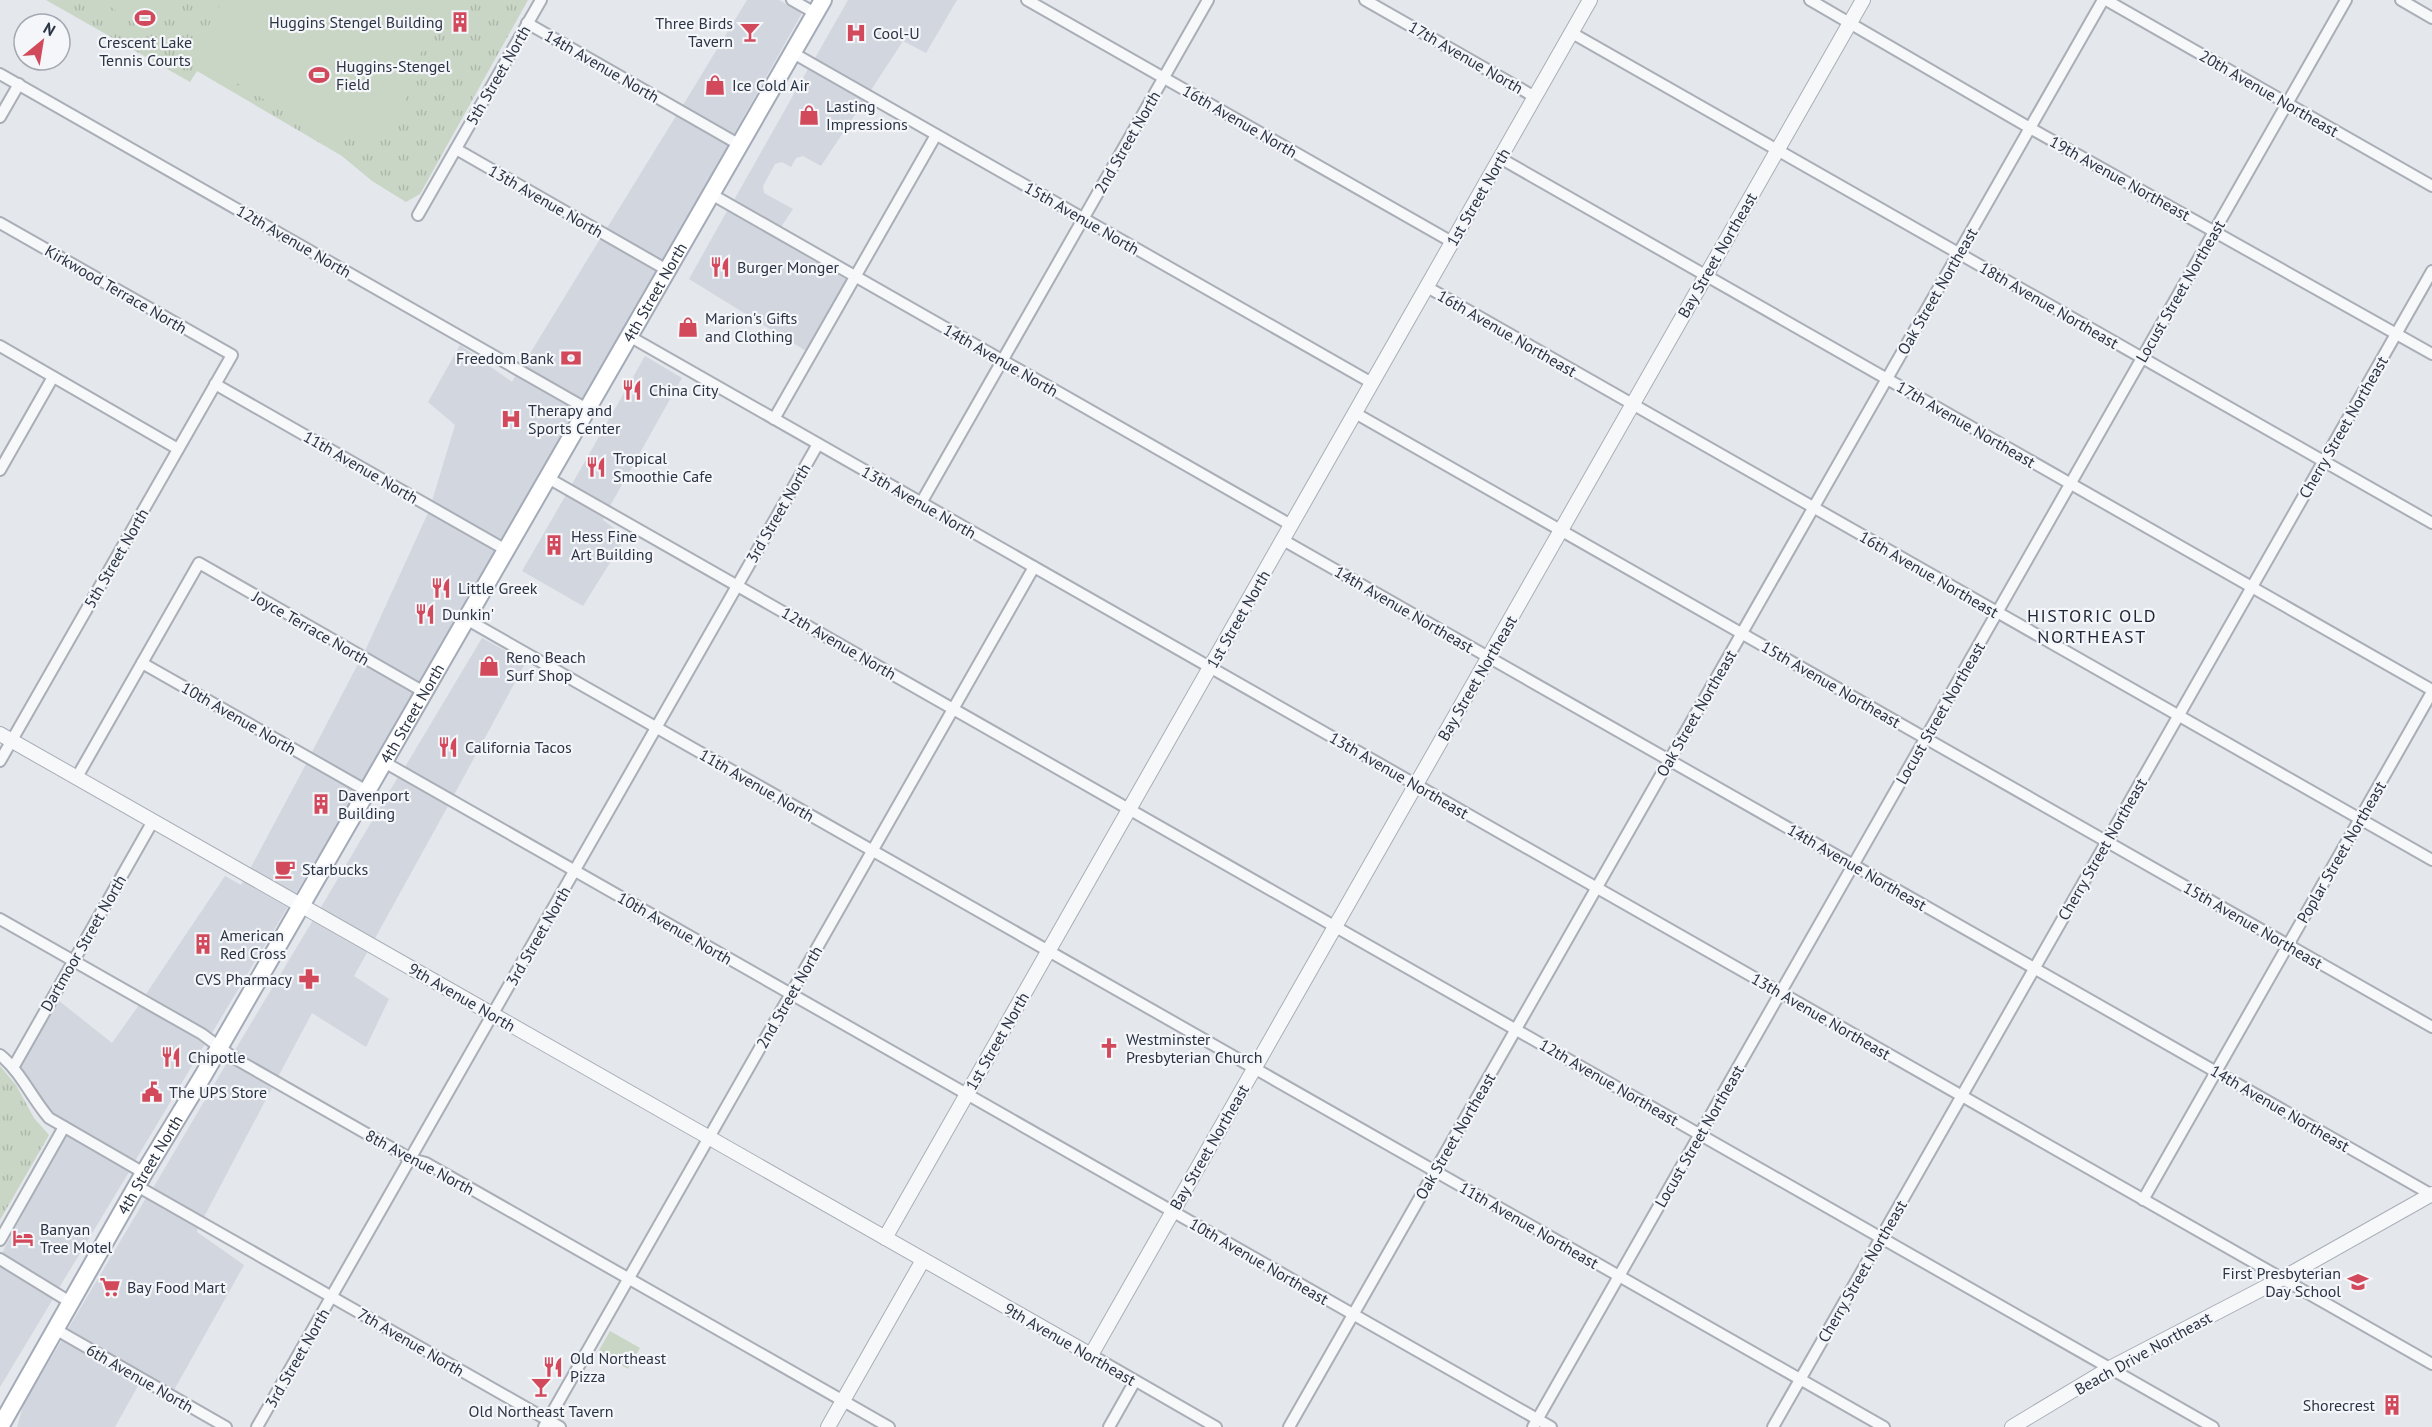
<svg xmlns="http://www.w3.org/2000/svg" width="2432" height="1427" font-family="'PT Sans',sans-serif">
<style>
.built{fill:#d2d6de}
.park{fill:url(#park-tufts)}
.garden{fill:#c9d6c5}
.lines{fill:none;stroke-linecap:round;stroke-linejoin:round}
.minor-casing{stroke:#a9aeb7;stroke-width:14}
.tertiary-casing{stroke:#a9aeb7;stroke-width:16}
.primary-casing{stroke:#a3abb8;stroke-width:20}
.minor{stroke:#f7f8fa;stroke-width:10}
.tertiary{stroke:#f7f8fa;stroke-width:14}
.primary{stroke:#fff;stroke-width:16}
.labels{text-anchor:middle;stroke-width:4.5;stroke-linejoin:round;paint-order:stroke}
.poi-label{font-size:16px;fill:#2b3445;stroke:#f4f6f9;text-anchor:start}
.street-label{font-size:16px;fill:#2b3445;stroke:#f4f6f9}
.neighbourhood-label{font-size:18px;letter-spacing:1.5px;fill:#1d2536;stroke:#f4f6f9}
</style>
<defs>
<pattern id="park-tufts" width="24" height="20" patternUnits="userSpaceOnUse" patternTransform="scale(1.5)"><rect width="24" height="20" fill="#c9d6c5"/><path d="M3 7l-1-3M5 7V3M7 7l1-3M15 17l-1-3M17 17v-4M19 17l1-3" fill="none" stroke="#adb8ab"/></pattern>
</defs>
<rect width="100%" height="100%" fill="#e4e7ec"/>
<g class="built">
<polygon points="747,0 779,0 802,13 734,134 683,105"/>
<polygon points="848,0 957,0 926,53 903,41 871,90 815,58"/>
<polygon points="808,69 864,101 821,166 803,156 796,158 791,167 782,162 775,164 763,186 764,193 793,209 781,227 734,200"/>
<polygon points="676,116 728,145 663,261 607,228"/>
<polygon points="727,211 847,280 806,351 689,279"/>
<polygon points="600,239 657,272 585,400 523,365"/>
<polygon points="460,345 512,382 516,375 579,411 504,542 432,501 455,425 428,402"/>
<polygon points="645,356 682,378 610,506 572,484"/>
<polygon points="566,495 604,517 603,520 626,537 583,606 522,571"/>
<polygon points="428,513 498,553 422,683 365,651"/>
<polygon points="482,638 526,662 454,795 405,767"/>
<polygon points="359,662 415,694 363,782 312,752"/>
<polygon points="306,764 356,792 295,895 250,869"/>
<polygon points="398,777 448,806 374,940 320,909"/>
<polygon points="225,876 241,885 244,880 289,905 212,1033 146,994"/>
<polygon points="313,920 368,951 354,976 389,999 366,1047 312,1013 278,1077 235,1050"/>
<polygon points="58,1000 112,1043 139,1005 205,1044 135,1161 53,1113 42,1100 20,1065"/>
<polygon points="228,1061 272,1088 204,1217 153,1188"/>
<polygon points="65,1135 129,1172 59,1288 2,1253"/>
<polygon points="146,1198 198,1228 197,1232 244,1265 174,1390 68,1329"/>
<polygon points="0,1267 53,1299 0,1387"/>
<polygon points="62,1340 139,1384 115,1427 17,1427 24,1403"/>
</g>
<g class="park">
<polygon points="46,0 528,0 420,194 406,202 372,181 342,156 197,71 190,82"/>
<polygon points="0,1066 16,1085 34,1118 49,1135 0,1220"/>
</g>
<g class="garden">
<polygon points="99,0 173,0 153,33"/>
<polygon points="223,0 451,0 419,56 408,95 393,129 336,142 191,56"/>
<polygon points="610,1331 640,1348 628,1369 598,1352"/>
</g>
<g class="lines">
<g class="minor-casing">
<g id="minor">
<polyline points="792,0 815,13"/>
<polyline points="1027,0 1452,242"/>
<polyline points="1365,0 1535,97"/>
<polyline points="1810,0 2030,128 2432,354"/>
<polyline points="2106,0 2432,186"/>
<polyline points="2401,0 2432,18"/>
<polyline points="527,23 740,145"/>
<polyline points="1572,33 2432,523"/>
<polyline points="793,53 1372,383"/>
<polyline points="0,74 587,409"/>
<polyline points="0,117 19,84"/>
<polyline points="456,149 667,270"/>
<polyline points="1500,158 2432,690"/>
<polyline points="711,194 1291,525"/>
<polyline points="418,215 541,0"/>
<polyline points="0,223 232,355 0,761"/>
<polyline points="1427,287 2432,860"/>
<polyline points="629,336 2432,1364"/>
<polyline points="0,346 178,449"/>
<polyline points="215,384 506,550"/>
<polyline points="1355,413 2432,1027"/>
<polyline points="774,419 936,135"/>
<polyline points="0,470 53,377"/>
<polyline points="548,478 2213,1427"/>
<polyline points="921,503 1208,0"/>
<polyline points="1283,540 2432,1195"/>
<polyline points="466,619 1884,1427"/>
<polyline points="142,663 367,791"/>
<polyline points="384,762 1551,1427"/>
<polyline points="77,777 199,563 424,692"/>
<polyline points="0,919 202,1034 234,1058 411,1159 426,1163 889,1427"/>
<path d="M 0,1055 C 21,1072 31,1097 49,1118 L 144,1173"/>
<polyline points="14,1066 153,821"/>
<polyline points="137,1186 560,1427"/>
<polyline points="2143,1200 2432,692"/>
<polyline points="0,1240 64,1127"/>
<polyline points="0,1259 70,1302"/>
<polyline points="55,1329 226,1427"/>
<polyline points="1091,1355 1216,1427"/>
<polyline points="257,1427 818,444"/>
<polyline points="544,1427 1034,567"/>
<polyline points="1109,1427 1135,1381"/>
<polyline points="1289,1427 2103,0"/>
<polyline points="1533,1427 2346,0"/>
<polyline points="1773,1427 2432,271"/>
</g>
</g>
<g class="tertiary-casing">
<g id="tertiary">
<polyline points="0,734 1091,1355 1863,0"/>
<polyline points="885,1238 1590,0"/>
<polyline points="828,1427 923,1260"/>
<polyline points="2012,1427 2110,1368 2281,1279 2432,1194"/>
</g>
</g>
<g class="primary-casing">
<g id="primary">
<path id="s1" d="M 0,1427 L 144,1173 L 204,1074 L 823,0"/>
</g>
</g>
<use href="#minor" class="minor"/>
<use href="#tertiary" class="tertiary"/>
<use href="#primary" class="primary"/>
</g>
<defs>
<g id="stadium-bare" transform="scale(1.62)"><path d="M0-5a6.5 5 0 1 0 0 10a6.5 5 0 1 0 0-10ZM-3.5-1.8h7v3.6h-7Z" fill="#d1495b" stroke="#f4f6f9" stroke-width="2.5" paint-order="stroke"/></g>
<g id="building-bare" transform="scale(1.62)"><path d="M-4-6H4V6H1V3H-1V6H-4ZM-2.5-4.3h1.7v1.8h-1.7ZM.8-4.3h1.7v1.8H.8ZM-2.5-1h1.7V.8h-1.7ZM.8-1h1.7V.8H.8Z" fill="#d1495b" stroke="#f4f6f9" stroke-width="2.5" paint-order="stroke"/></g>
<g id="bar-bare" transform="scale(1.62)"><path d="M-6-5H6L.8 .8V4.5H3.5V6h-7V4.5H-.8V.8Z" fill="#d1495b" stroke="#f4f6f9" stroke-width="2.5" paint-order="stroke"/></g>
<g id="hospital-bare" transform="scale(1.62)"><path d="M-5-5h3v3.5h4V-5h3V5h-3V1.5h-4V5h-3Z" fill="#d1495b" stroke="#f4f6f9" stroke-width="2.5" paint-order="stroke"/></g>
<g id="shop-bare" transform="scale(1.62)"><path d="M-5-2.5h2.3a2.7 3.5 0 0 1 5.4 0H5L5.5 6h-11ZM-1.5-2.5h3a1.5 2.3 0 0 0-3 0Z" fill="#d1495b" stroke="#f4f6f9" stroke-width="2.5" paint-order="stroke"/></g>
<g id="restaurant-bare" transform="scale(1.62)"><path d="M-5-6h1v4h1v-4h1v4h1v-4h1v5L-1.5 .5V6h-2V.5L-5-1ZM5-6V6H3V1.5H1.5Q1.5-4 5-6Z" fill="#d1495b" stroke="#f4f6f9" stroke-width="2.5" paint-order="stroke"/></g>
<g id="bank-bare" transform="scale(1.62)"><path d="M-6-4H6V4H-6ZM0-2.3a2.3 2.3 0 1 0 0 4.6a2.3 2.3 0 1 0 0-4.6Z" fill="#d1495b" stroke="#f4f6f9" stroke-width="2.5" paint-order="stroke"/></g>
<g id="cafe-bare" transform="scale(1.62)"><path d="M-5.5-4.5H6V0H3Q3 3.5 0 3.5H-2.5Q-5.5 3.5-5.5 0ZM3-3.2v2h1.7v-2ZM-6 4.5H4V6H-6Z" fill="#d1495b" stroke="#f4f6f9" stroke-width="2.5" paint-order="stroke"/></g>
<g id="pharmacy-bare" transform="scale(1.62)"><path d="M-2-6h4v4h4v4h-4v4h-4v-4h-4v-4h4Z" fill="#d1495b" stroke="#f4f6f9" stroke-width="2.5" paint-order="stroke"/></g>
<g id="church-bare" transform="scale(1.62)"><path d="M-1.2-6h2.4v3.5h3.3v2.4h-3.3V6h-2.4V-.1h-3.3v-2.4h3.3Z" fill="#d1495b" stroke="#f4f6f9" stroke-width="2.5" paint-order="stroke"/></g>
<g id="civic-bare" transform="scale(1.62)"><path d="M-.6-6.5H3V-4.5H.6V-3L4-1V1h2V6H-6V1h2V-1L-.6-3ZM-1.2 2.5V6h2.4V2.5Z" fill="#d1495b" stroke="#f4f6f9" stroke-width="2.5" paint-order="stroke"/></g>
<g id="hotel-bare" transform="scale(1.62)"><path d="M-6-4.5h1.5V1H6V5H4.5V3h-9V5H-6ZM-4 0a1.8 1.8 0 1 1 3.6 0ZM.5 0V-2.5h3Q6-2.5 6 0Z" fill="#d1495b" stroke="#f4f6f9" stroke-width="2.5" paint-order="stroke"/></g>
<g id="school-bare" transform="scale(1.62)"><path d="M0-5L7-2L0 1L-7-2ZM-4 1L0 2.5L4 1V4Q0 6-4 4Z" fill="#d1495b" stroke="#f4f6f9" stroke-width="2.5" paint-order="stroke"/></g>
<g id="supermarket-bare" transform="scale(1.62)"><path d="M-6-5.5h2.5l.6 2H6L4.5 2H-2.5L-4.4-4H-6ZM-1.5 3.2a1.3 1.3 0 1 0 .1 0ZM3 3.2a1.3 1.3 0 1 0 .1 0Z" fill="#d1495b" stroke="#f4f6f9" stroke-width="2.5" paint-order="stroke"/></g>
</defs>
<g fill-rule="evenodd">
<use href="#stadium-bare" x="145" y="18"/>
<use href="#building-bare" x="460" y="22"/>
<use href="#bar-bare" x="750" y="32"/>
<use href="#hospital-bare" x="856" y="33"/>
<use href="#stadium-bare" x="319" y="75"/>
<use href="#shop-bare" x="715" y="85"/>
<use href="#shop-bare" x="809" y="115"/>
<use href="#restaurant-bare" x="720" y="267"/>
<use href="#shop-bare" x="688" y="327"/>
<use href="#bank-bare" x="571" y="358"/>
<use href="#restaurant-bare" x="632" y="390"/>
<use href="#hospital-bare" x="511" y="419"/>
<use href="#restaurant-bare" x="596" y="467"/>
<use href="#building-bare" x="554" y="545"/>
<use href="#restaurant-bare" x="441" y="588"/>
<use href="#restaurant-bare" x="425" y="614"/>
<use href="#shop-bare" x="489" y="666"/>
<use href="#restaurant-bare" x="448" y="747"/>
<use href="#building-bare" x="321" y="804"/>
<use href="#cafe-bare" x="285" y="869"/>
<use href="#building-bare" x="203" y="944"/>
<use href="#pharmacy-bare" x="309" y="979"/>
<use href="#church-bare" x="1109" y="1048"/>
<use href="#restaurant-bare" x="171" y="1057"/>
<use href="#civic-bare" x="152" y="1092"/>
<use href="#hotel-bare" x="23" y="1238"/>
<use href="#school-bare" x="2358" y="1282"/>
<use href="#supermarket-bare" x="110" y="1287"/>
<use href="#restaurant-bare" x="553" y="1367"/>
<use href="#bar-bare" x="541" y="1387"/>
<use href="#building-bare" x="2392" y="1405"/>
</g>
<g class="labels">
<g class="poi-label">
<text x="443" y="28" text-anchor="end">Huggins Stengel Building</text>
<text x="733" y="29" text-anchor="end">Three Birds<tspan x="733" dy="18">Tavern</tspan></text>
<text x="873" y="39">Cool-U</text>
<text x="145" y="48" text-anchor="middle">Crescent Lake<tspan x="145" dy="18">Tennis Courts</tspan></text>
<text x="336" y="72">Huggins-Stengel<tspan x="336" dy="18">Field</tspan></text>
<text x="732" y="91">Ice Cold Air</text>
<text x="826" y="112">Lasting<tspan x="826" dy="18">Impressions</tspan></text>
<text x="737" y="273">Burger Monger</text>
<text x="705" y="324">Marion's Gifts<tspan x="705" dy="18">and Clothing</tspan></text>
<text x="554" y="364" text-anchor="end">Freedom Bank</text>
<text x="649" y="396">China City</text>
<text x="528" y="416">Therapy and<tspan x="528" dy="18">Sports Center</tspan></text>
<text x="613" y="464">Tropical<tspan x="613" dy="18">Smoothie Cafe</tspan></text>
<text x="571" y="542">Hess Fine<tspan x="571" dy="18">Art Building</tspan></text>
<text x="458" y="594">Little Greek</text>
<text x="442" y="620">Dunkin'</text>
<text x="506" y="663">Reno Beach<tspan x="506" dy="18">Surf Shop</tspan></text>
<text x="465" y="753">California Tacos</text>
<text x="338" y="801">Davenport<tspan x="338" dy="18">Building</tspan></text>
<text x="302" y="875">Starbucks</text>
<text x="220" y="941">American<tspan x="220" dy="18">Red Cross</tspan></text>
<text x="292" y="985" text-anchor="end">CVS Pharmacy</text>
<text x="1126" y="1045">Westminster<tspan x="1126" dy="18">Presbyterian Church</tspan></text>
<text x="188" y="1063">Chipotle</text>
<text x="169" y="1098">The UPS Store</text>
<text x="40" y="1235">Banyan<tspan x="40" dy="18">Tree Motel</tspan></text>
<text x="2341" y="1279" text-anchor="end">First Presbyterian<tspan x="2341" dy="18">Day School</tspan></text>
<text x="127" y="1293">Bay Food Mart</text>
<text x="570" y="1364">Old Northeast<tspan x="570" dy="18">Pizza</tspan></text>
<text x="2375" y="1411" text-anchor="end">Shorecrest</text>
<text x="541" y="1417" text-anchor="middle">Old Northeast Tavern</text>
</g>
<g class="street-label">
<text transform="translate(1466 57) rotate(30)" y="6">17th Avenue North</text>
<text transform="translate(602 66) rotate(30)" y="6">14th Avenue North</text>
<text transform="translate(498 75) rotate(-60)" y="6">5th Street North</text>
<text transform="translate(2269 93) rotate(30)" y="6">20th Avenue Northeast</text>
<text transform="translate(1240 121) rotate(30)" y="6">16th Avenue North</text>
<text transform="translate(1127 142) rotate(-60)" y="6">2nd Street North</text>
<text transform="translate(2120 178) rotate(29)" y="6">19th Avenue Northeast</text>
<text transform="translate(1478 197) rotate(-60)" y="6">1st Street North</text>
<text transform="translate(546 201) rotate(30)" y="6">13th Avenue North</text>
<text transform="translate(1082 218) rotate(30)" y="6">15th Avenue North</text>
<text transform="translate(294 241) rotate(30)" y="6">12th Avenue North</text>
<text transform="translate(1717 255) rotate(-60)" y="6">Bay Street Northeast</text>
<text transform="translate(116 289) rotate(30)" y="6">Kirkwood Terrace North</text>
<text transform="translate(1937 291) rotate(-60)" y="6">Oak Street Northeast</text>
<text transform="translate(2180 291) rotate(-60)" y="6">Locust Street Northeast</text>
<text dy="6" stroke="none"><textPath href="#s1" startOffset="1310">4th Street North</textPath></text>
<text transform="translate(2049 305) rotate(30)" y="6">18th Avenue Northeast</text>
<text transform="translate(1507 333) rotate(30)" y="6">16th Avenue Northeast</text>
<text transform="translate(1001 360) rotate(30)" y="6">14th Avenue North</text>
<text transform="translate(1966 424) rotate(30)" y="6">17th Avenue Northeast</text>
<text transform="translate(2343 427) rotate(-60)" y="6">Cherry Street Northeast</text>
<text transform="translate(361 467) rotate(30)" y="6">11th Avenue North</text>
<text transform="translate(919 502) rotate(30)" y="6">13th Avenue North</text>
<text transform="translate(778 513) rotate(-60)" y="6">3rd Street North</text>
<text transform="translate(116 558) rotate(-60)" y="6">5th Street North</text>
<text transform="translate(1929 574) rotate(30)" y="6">16th Avenue Northeast</text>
<text transform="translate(1404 609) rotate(30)" y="6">14th Avenue Northeast</text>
<text transform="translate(1238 619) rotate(-60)" y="6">1st Street North</text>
<text transform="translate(311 628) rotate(30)" y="6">Joyce Terrace North</text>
<text transform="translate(839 643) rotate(30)" y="6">12th Avenue North</text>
<text transform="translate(1477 678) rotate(-60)" y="6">Bay Street Northeast</text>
<text transform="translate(1831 684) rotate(30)" y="6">15th Avenue Northeast</text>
<text transform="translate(1696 713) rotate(-60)" y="6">Oak Street Northeast</text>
<text transform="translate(1940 713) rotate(-60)" y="6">Locust Street Northeast</text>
<text dy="6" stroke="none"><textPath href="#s1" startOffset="824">4th Street North</textPath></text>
<text transform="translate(239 718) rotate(30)" y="6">10th Avenue North</text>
<text transform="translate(1399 775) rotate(30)" y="6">13th Avenue Northeast</text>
<text transform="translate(757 785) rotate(30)" y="6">11th Avenue North</text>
<text transform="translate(2102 849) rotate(-60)" y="6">Cherry Street Northeast</text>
<text transform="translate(2341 852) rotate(-60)" y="6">Poplar Street Northeast</text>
<text transform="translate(1857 867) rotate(30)" y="6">14th Avenue Northeast</text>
<text transform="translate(2253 925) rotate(30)" y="6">15th Avenue Northeast</text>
<text transform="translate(675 928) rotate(30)" y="6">10th Avenue North</text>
<text transform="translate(538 936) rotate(-60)" y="6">3rd Street North</text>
<text transform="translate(83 943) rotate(-60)" y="6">Dartmoor Street North</text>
<text transform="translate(462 997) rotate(30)" y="6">9th Avenue North</text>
<text transform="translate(789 997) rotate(-60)" y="6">2nd Street North</text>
<text transform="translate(1821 1016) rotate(30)" y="6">13th Avenue Northeast</text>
<text transform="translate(997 1041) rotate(-60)" y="6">1st Street North</text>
<text transform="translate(1609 1082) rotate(30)" y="6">12th Avenue Northeast</text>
<text transform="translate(2280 1108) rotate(30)" y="6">14th Avenue Northeast</text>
<text transform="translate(1455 1136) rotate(-60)" y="6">Oak Street Northeast</text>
<text transform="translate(1699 1136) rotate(-60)" y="6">Locust Street Northeast</text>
<text transform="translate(1209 1147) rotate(-60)" y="6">Bay Street Northeast</text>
<text transform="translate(420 1162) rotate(28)" y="6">8th Avenue North</text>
<text dy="6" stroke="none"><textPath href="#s1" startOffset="302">4th Street North</textPath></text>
<text transform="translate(1529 1225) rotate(30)" y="6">11th Avenue Northeast</text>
<text transform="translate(1259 1261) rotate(30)" y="6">10th Avenue Northeast</text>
<text transform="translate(1862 1271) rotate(-60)" y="6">Cherry Street Northeast</text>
<text transform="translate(411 1342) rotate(30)" y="6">7th Avenue North</text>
<text transform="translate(1070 1344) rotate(30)" y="6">9th Avenue Northeast</text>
<text transform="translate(2143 1353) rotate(-29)" y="6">Beach Drive Northeast</text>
<text transform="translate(297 1358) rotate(-60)" y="6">3rd Street North</text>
<text transform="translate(140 1378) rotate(30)" y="6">6th Avenue North</text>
</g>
<g class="neighbourhood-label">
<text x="2092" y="622">HISTORIC OLD<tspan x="2092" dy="21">NORTHEAST</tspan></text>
</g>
</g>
<g transform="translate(42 42) rotate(30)"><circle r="28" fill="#f4f6f9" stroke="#a4a8b1" stroke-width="1.5"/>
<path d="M0-4.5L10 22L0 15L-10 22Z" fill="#d1495b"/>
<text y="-9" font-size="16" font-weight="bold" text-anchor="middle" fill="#2b3445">N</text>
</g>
</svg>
